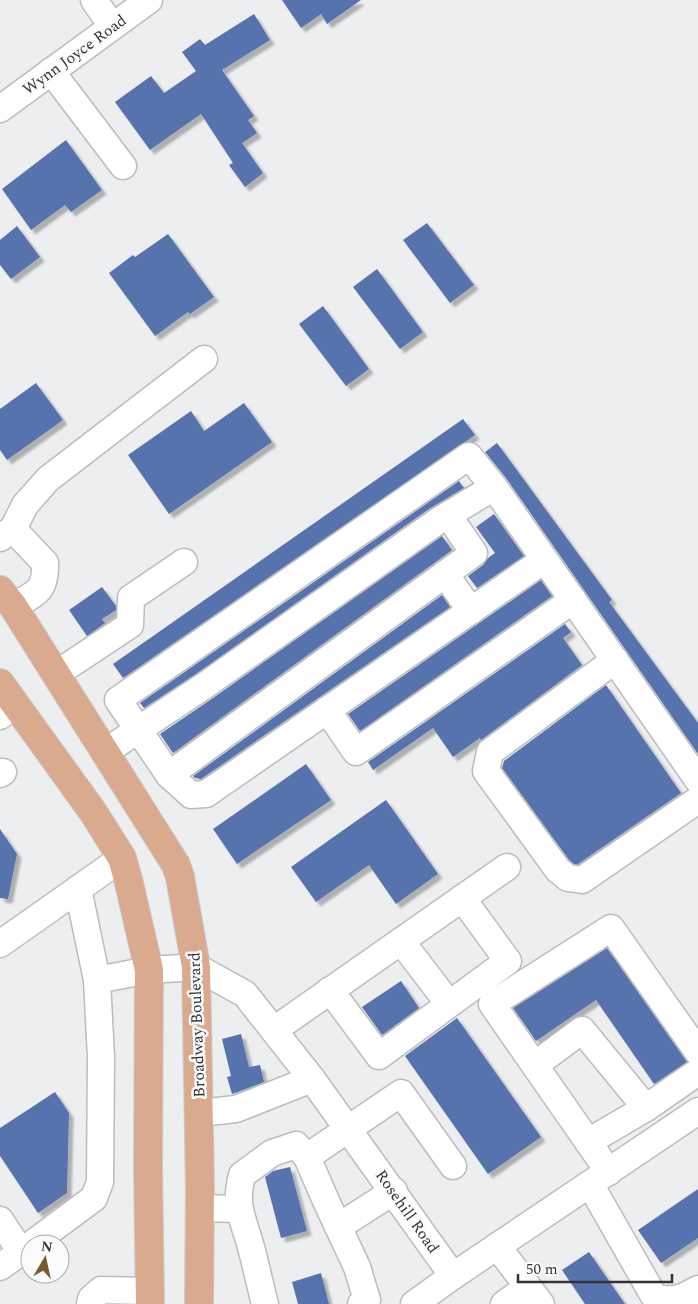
<svg xmlns="http://www.w3.org/2000/svg" width="698" height="1304" font-family="Spectral,serif">
<style>
.building{fill:#5773ad;filter:url(#shadow)}
.lines{fill:none;stroke-linecap:round;stroke-linejoin:round}
.minor-casing{stroke:#bbbcbd;stroke-width:29}
.major-casing{stroke:#cacaca;stroke-width:30}
.minor{stroke:#fff;stroke-width:26}
.major{stroke:#d9aa8e;stroke-width:28}
.labels{text-anchor:middle;stroke-width:5;stroke-linejoin:round;paint-order:stroke}
.street-label{font-size:16px;fill:#333;stroke:#fbfbfd}
</style>
<defs>
<filter id="shadow"><feDropShadow dx="4.5" dy="4.5" stdDeviation="1" flood-color="#0004"/></filter>
</defs>
<rect width="100%" height="100%" fill="#edeeef"/>
<g class="building">
<polygon points="282,0 361,0 327,24 321,14 301,28"/>
<polygon points="254,14 270,40 222,70 254,116 248,120 257,133 242,143 263,173 245,187 229,165 233,163 201,114 150,150 115,102 151,76 164,93 196,71 182,52 200,39 205,45"/>
<polygon points="66,140 102,190 71,212 65,205 31,230 2,189"/>
<polygon points="427,223 474,285 450,303 403,240"/>
<polygon points="17,226 40,257 11,279 0,265 0,240"/>
<polygon points="168,234 214,297 190,314 188,312 155,336 109,273 133,255 135,257"/>
<polygon points="377,269 423,332 400,349 353,287"/>
<polygon points="323,306 369,369 346,386 299,324"/>
<polygon points="36,383 63,420 7,460 0,450 0,409"/>
<polygon points="244,403 272,442 169,514 128,455 191,411 204,431"/>
<polygon points="463,419 475,435 123,678 113,664"/>
<polygon points="497,443 612,600 609,602 698,723 698,754 506,478 485,452"/>
<polygon points="459,481 464,488 429,509 196,674 144,708 140,703"/>
<polygon points="494,514 524,556 477,588 468,576 483,565 488,558 495,553 476,527"/>
<polygon points="442,536 452,550 173,753 160,734 213,698"/>
<polygon points="541,580 552,596 360,731 348,714"/>
<polygon points="102,587 116,606 116,610 102,619 105,623 87,636 69,610"/>
<polygon points="442,595 450,607 201,779 195,778 193,776"/>
<polygon points="565,624 571,632 563,638 582,665 481,740 480,738 453,757 433,728 373,770 368,762"/>
<polygon points="606,685 681,793 578,864 574,864 569,860 502,768 504,761"/>
<polygon points="306,764 331,800 237,864 213,829"/>
<polygon points="386,800 438,874 396,904 369,865 316,902 291,867"/>
<polygon points="0,829 17,854 8,899 0,898"/>
<polygon points="607,948 687,1062 654,1084 596,1000 536,1041 513,1008"/>
<polygon points="401,981 419,1008 382,1035 362,1007"/>
<polygon points="457,1018 541,1137 488,1174 405,1056"/>
<polygon points="241,1034 249,1067 260,1065 264,1082 232,1094 227,1077 231,1076 222,1039"/>
<polygon points="55,1092 69,1113 67,1193 38,1213 0,1156 0,1128"/>
<polygon points="290,1167 307,1231 281,1238 265,1177 273,1171"/>
<polygon points="698,1189 698,1238 661,1263 638,1230"/>
<polygon points="589,1252 625,1304 585,1304 562,1270"/>
<polygon points="321,1273 329,1304 298,1304 292,1282"/>
</g>
<g class="lines">
<g class="minor-casing">
<g id="minor">
<polyline points="94,0 112,26"/>
<polyline points="51,71 123,166"/>
<polyline points="0,109 149,0"/>
<polyline points="448,515 474,553 169,775 118,700 469,456 494,487"/>
<polyline points="13,529 25,505 48,479 204,359"/>
<path d="M 0,538 L 13,529 L 45,563 C 46,592 36,593 13,606"/>
<polyline points="445,574 471,611"/>
<polyline points="615,660 490,752 486,771 558,870 568,878 582,880 698,800"/>
<polyline points="56,674 130,625 131,598 184,562"/>
<polyline points="327,710 356,752 573,600"/>
<polyline points="0,716 15,704"/>
<polyline points="105,752 204,686 438,521 494,487 698,780"/>
<polyline points="0,774 3,772"/>
<polyline points="169,775 191,795 206,794 544,560"/>
<polyline points="78,889 97,980"/>
<polyline points="401,941 449,1004"/>
<polyline points="0,944 122,858"/>
<polyline points="330,990 379,1056 508,961 462,898"/>
<polyline points="274,1030 507,867"/>
<polyline points="535,1065 582,1030 646,1108 698,1072"/>
<polyline points="199,1113 236,1109 312,1079"/>
<polyline points="588,1142 646,1108"/>
<polyline points="307,1157 326,1201 357,1267 367,1300 361,1304"/>
<polyline points="609,1172 492,1004 611,928 698,1052"/>
<path d="M 590,1184 L 655,1298 C 676,1301 680,1299 698,1289"/>
<polyline points="200,1208 239,1209"/>
<polyline points="0,1220 21,1252 30,1246"/>
<polyline points="338,1227 394,1191"/>
<polyline points="32,1244 94,1198 100,1182 101,1057 97,980 149,970 196,967 245,994 312,1079 453,1276 698,1111"/>
<polyline points="497,1246 541,1304"/>
<polyline points="0,1267 21,1252"/>
<polyline points="90,1304 91,1299 101,1290 150,1291"/>
<path d="M 265,1304 C 260,1285 256,1266 251,1247 C 243,1218 234,1206 242,1175 L 272,1153 L 296,1145 L 307,1157 L 401,1093 L 453,1166"/>
<polyline points="414,1304 453,1276"/>
<polyline points="504,1304 528,1287"/>
</g>
</g>
<g class="major-casing">
<g id="major">
<polyline points="0,590 13,606 176,865 180,877 196,967 200,1188 199,1304"/>
<polyline points="0,683 93,812 122,858 128,879 149,970 148,1168 150,1304"/>
</g>
</g>
<use href="#minor" class="minor"/>
<use href="#major" class="major"/>
</g>
<g class="labels">
<g class="street-label">
<text transform="translate(74 54) rotate(-36)" y="6">Wynn Joyce Road</text>
<text transform="translate(196 1025) rotate(-92)" y="6">Broadway Boulevard</text>
<text transform="translate(408 1211) rotate(55)" y="6">Rosehill Road</text>
</g>
</g>
<g transform="translate(45 1259) rotate(9)"><circle r="24" fill="#fbfbfd" stroke="#ababac"/>
<path d="M0-4L9 19L0 12L-9 19Z" fill="#79592e"/>
<text y="-8" font-size="14" font-weight="bold" text-anchor="middle" fill="#333333">N</text>
</g>
<path d="M518 1274v8h154v-8" fill="none" stroke="#333333" stroke-width="2.5"/>
<text x="526" y="1274" font-size="15" fill="#333333" stroke="#fbfbfd" stroke-width="4" paint-order="stroke">50 m</text>
</svg>
